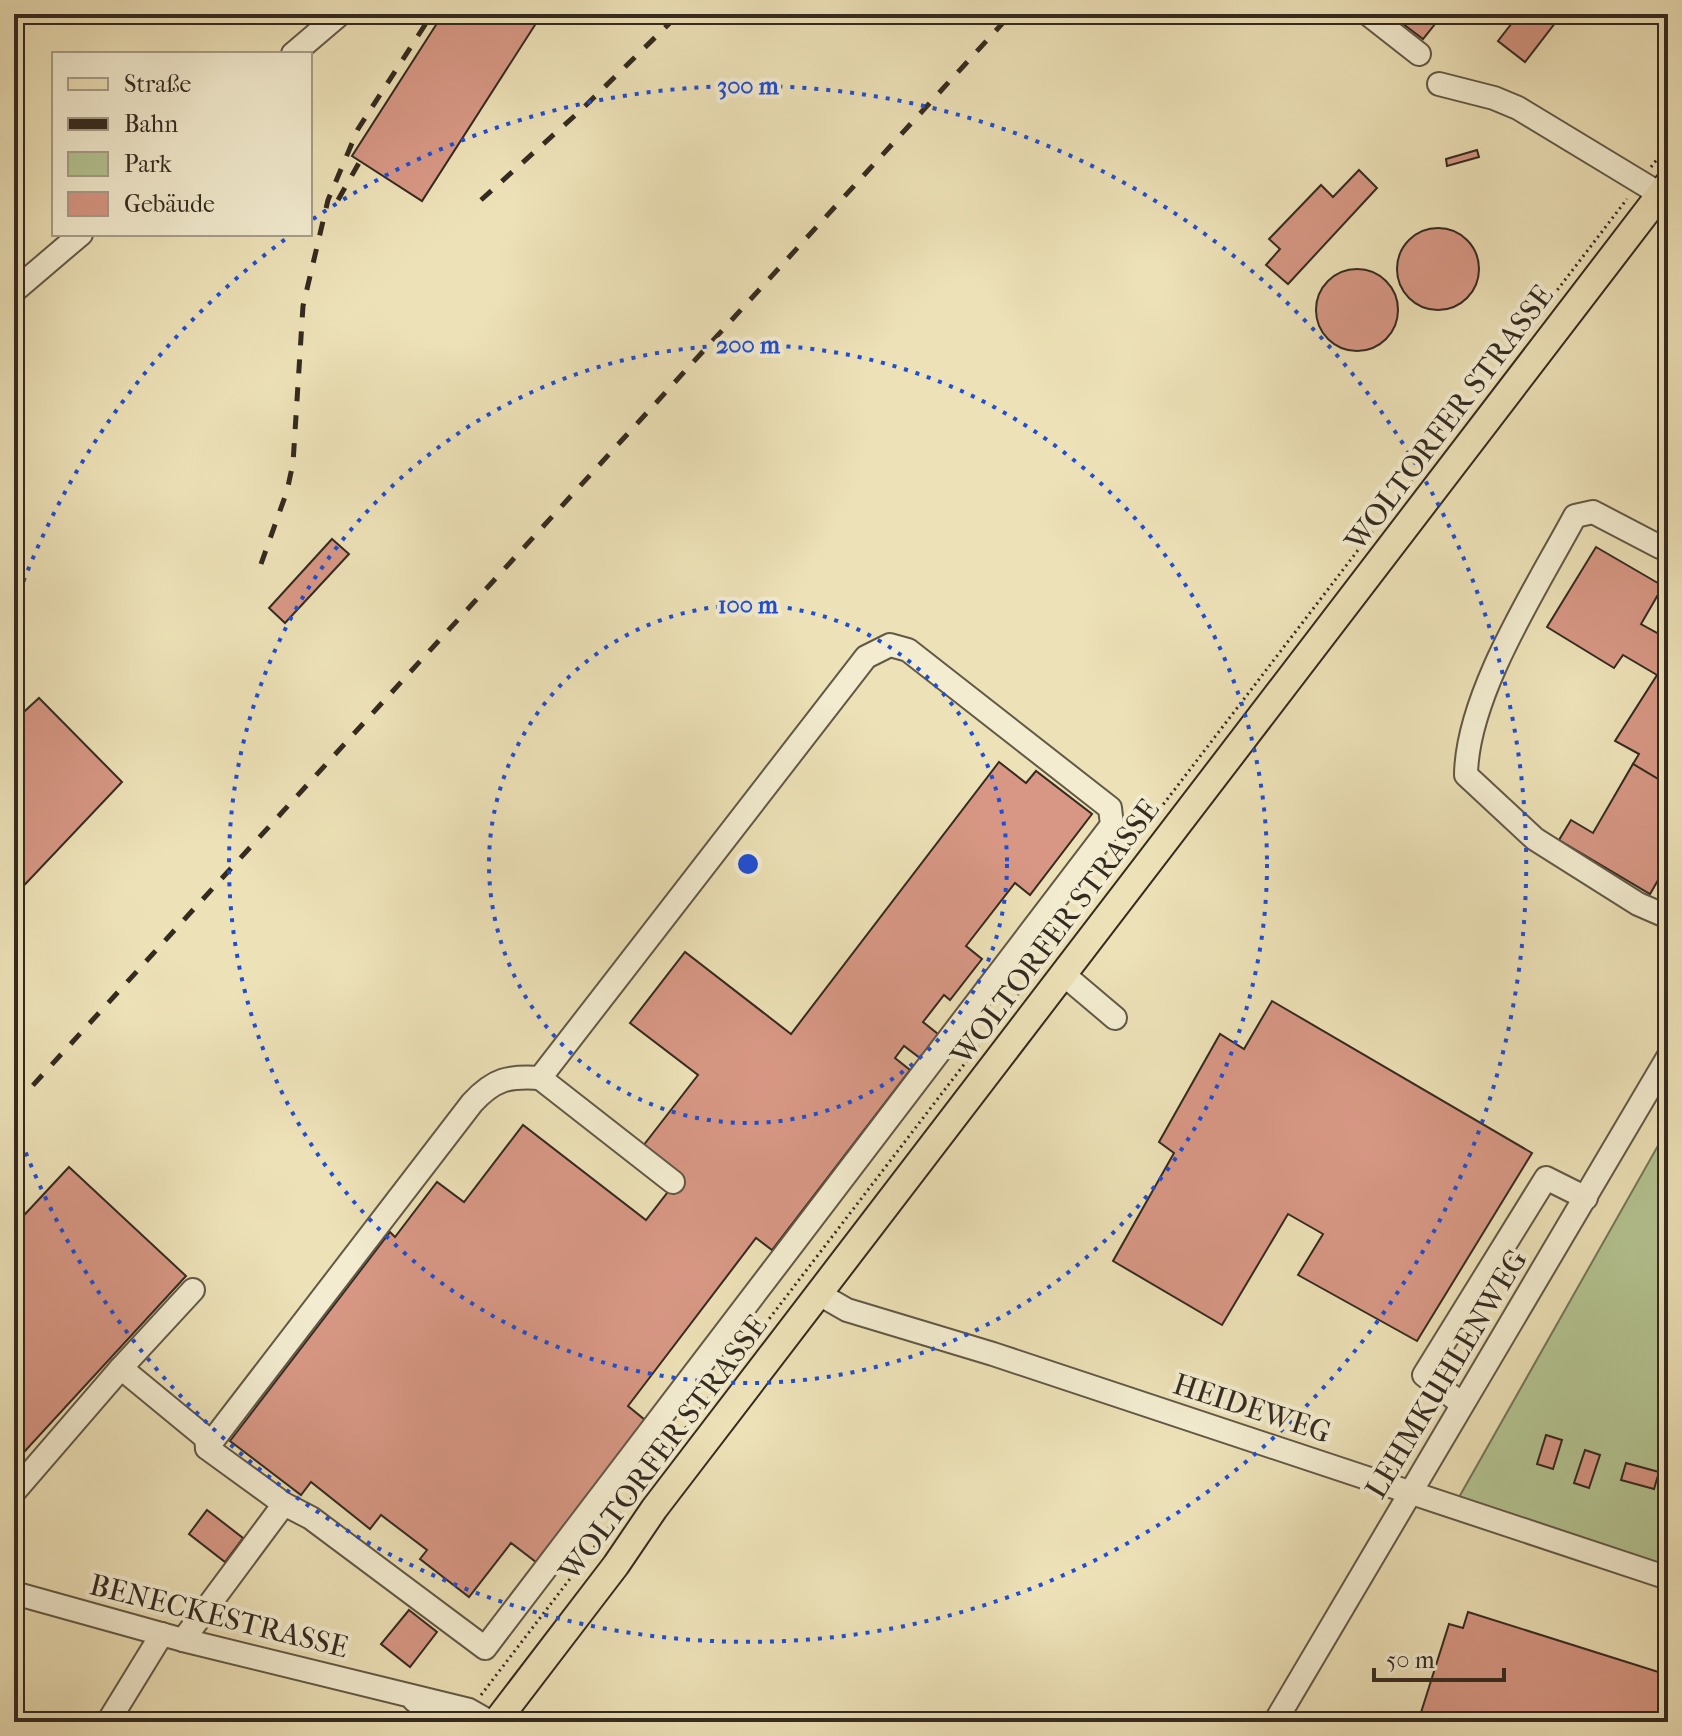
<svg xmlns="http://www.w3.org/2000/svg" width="1682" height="1736" font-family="'IM FELL French Canon',serif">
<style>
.green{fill:#b4c492;stroke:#747759;stroke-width:2}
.building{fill:#d79784;stroke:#342a20;stroke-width:2}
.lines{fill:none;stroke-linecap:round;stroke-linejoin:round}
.minor-casing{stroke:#625846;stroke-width:26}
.major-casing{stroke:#342a20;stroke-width:30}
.path{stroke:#342a20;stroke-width:3;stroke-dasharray:2 4;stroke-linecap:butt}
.minor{stroke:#f3ecd0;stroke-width:22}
.major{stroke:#ede1b7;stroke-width:26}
.rail{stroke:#342a20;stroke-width:5;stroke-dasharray:14 14;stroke-linecap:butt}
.ring{fill:none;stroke:#1d4ed8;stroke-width:4;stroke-dasharray:4 8}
.labels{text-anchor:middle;stroke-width:8;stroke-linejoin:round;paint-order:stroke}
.street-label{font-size:30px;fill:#342a20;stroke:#f3ecd0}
.centre{fill:#1d4ed8;stroke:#f3ecd0;stroke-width:4}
.ring-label{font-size:24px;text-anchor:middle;font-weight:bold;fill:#1d4ed8;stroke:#f3ecd0;stroke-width:8;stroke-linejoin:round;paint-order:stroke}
</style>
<rect width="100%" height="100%" fill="#ede1b7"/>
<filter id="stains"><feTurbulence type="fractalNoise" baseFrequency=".0025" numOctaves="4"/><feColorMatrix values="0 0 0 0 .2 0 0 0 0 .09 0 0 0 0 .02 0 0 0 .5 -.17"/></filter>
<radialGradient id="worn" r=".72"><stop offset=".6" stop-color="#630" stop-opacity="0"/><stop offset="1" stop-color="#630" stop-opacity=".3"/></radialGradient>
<polygon class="green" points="1668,1128 1668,1566 1458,1499"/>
<g class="building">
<polygon points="443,14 542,14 422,201 352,156"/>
<polygon points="1390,14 1443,14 1423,39"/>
<polygon points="1519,14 1562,14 1525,62 1498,41"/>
<polygon points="1477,150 1479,157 1447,166 1446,159"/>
<polygon points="1359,170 1377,188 1288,284 1266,265 1280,249 1269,239 1321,185 1333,197"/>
<circle cx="1438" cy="269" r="41"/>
<circle cx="1357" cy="310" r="41"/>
<polygon points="332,539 349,554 285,623 269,608"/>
<polygon points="1596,547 1663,586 1641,624 1668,639 1668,785 1633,764 1639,754 1615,741 1657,675 1623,655 1614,668 1547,627"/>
<polygon points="39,698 122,782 14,896 14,721"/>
<polygon points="999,762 1026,783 1036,771 1092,814 1030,895 1015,883 966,946 982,959 950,1000 944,995 923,1022 938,1034 920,1058 904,1046 895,1058 910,1070 772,1250 756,1238 628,1406 645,1420 536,1562 511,1543 469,1597 420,1559 427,1550 381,1515 370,1529 311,1482 301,1495 230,1441 390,1232 395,1237 437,1182 464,1202 523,1125 646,1220 681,1175 643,1146 698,1075 630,1023 685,952 791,1034"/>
<polygon points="1633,764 1668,785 1668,863 1650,894 1559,840 1571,820 1593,833"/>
<polygon points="1272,1001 1532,1153 1417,1341 1298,1275 1323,1234 1288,1214 1222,1325 1113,1261 1174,1153 1159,1142 1220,1034 1244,1049"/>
<polygon points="69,1167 186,1276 14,1463 14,1226"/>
<polygon points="1546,1435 1562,1440 1553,1469 1537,1464"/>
<polygon points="1585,1450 1600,1455 1589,1488 1574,1483"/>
<polygon points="1626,1463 1659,1472 1654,1489 1621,1480"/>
<polygon points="207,1510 243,1538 225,1562 189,1534"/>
<polygon points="409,1610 437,1632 410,1667 381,1644"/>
<polygon points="1468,1612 1668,1675 1668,1722 1418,1722 1449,1624 1463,1628"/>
</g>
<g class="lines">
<g class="minor-casing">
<g id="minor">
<polyline points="1368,14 1419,54"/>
<polyline points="293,54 340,14"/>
<polyline points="1439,84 1494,98 1518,108 1660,194"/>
<polyline points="14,291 81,234"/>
<path d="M 1668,542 L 1660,547 L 1593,512 L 1575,516 C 1537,587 1467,694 1466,775 L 1535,839 L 1638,904 L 1668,917"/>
<polyline points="1063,974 1115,1018"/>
<polyline points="540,1078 673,1182"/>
<polyline points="819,1294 847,1310 993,1354 1668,1578"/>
<polyline points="121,1368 206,1438 207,1448"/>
<polyline points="1462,1404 1424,1375 1546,1178 1586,1198"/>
<polyline points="14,1492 121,1368 193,1290"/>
<polyline points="14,1593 183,1640 469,1710 490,1722"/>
<path d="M 183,1640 L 284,1504 L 311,1518 L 485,1648 L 1112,825 L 1110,808 L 908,650 L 890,645 L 866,657 L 540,1078 C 508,1076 494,1079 472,1103 L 207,1448 L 284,1504"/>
<polyline points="414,1700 442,1722"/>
<polyline points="108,1722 162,1634"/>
<polyline points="1275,1722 1668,1057"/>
</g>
</g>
<g class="major-casing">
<polyline id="major" points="496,1722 616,1565 654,1509 1668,184"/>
</g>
<g class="path">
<polyline points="1651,167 1668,145"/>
<polyline points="481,1695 1627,199"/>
</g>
<use href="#minor" class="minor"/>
<use href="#major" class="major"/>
<g class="rail">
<polyline points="338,200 360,161"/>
<polyline points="481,200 580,111 679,14"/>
<polyline points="261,564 287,491 293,463 303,306 328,200 358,129 432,14"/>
<polyline points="14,1106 1011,14"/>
</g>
</g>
<g class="ring">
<circle cx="748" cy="864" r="259"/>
<circle cx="748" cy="864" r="519"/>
<path d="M15 604A778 778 0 0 1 291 235M313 219A778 778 0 1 1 15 1124"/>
</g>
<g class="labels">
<g class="street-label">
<text transform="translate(1449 418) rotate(-53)" y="10">WOLTORFER STRASSE</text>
<text transform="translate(1055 932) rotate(-53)" y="10">WOLTORFER STRASSE</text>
<text transform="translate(1446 1374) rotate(-59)" y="10">LEHMKUHLENWEG</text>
<text transform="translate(1252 1408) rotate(18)" y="10">HEIDEWEG</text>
<text transform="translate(663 1448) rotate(-53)" y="10">WOLTORFER STRASSE</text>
<text transform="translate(219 1616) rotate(14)" y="10">BENECKESTRASSE</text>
</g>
</g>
<circle cx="748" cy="864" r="12" class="centre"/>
<g class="ring-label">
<text x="748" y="94">300 m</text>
<text x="748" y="353">200 m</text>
<text x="748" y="613">100 m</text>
</g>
<rect width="1682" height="1736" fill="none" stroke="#ede1b7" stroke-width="48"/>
<rect x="16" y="16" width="1650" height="1704" fill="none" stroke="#342a20" stroke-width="4"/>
<rect x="24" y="24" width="1634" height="1688" fill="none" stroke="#342a20" stroke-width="2"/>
<rect x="52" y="52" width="260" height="184" fill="#f3ecd0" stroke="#a79e8a" stroke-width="2"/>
<rect x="68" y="78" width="40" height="12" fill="#ede1b7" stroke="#a79e8a" stroke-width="2"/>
<text x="124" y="92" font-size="24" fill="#342a20">Straße</text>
<rect x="68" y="118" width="40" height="12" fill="#342a20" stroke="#a79e8a" stroke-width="2"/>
<text x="124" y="132" font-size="24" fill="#342a20">Bahn</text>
<rect x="68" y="152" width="40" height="24" fill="#b4c492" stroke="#a79e8a" stroke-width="2"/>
<text x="124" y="172" font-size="24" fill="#342a20">Park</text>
<rect x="68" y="192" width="40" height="24" fill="#d79784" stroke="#a79e8a" stroke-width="2"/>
<text x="124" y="212" font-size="24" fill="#342a20">Gebäude</text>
<path d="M1374 1668v12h130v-12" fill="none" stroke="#342a20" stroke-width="4"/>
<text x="1386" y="1668" font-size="24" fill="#342a20" stroke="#f3ecd0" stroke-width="6" paint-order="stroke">50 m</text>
<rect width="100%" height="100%" filter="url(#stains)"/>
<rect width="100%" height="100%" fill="url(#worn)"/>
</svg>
